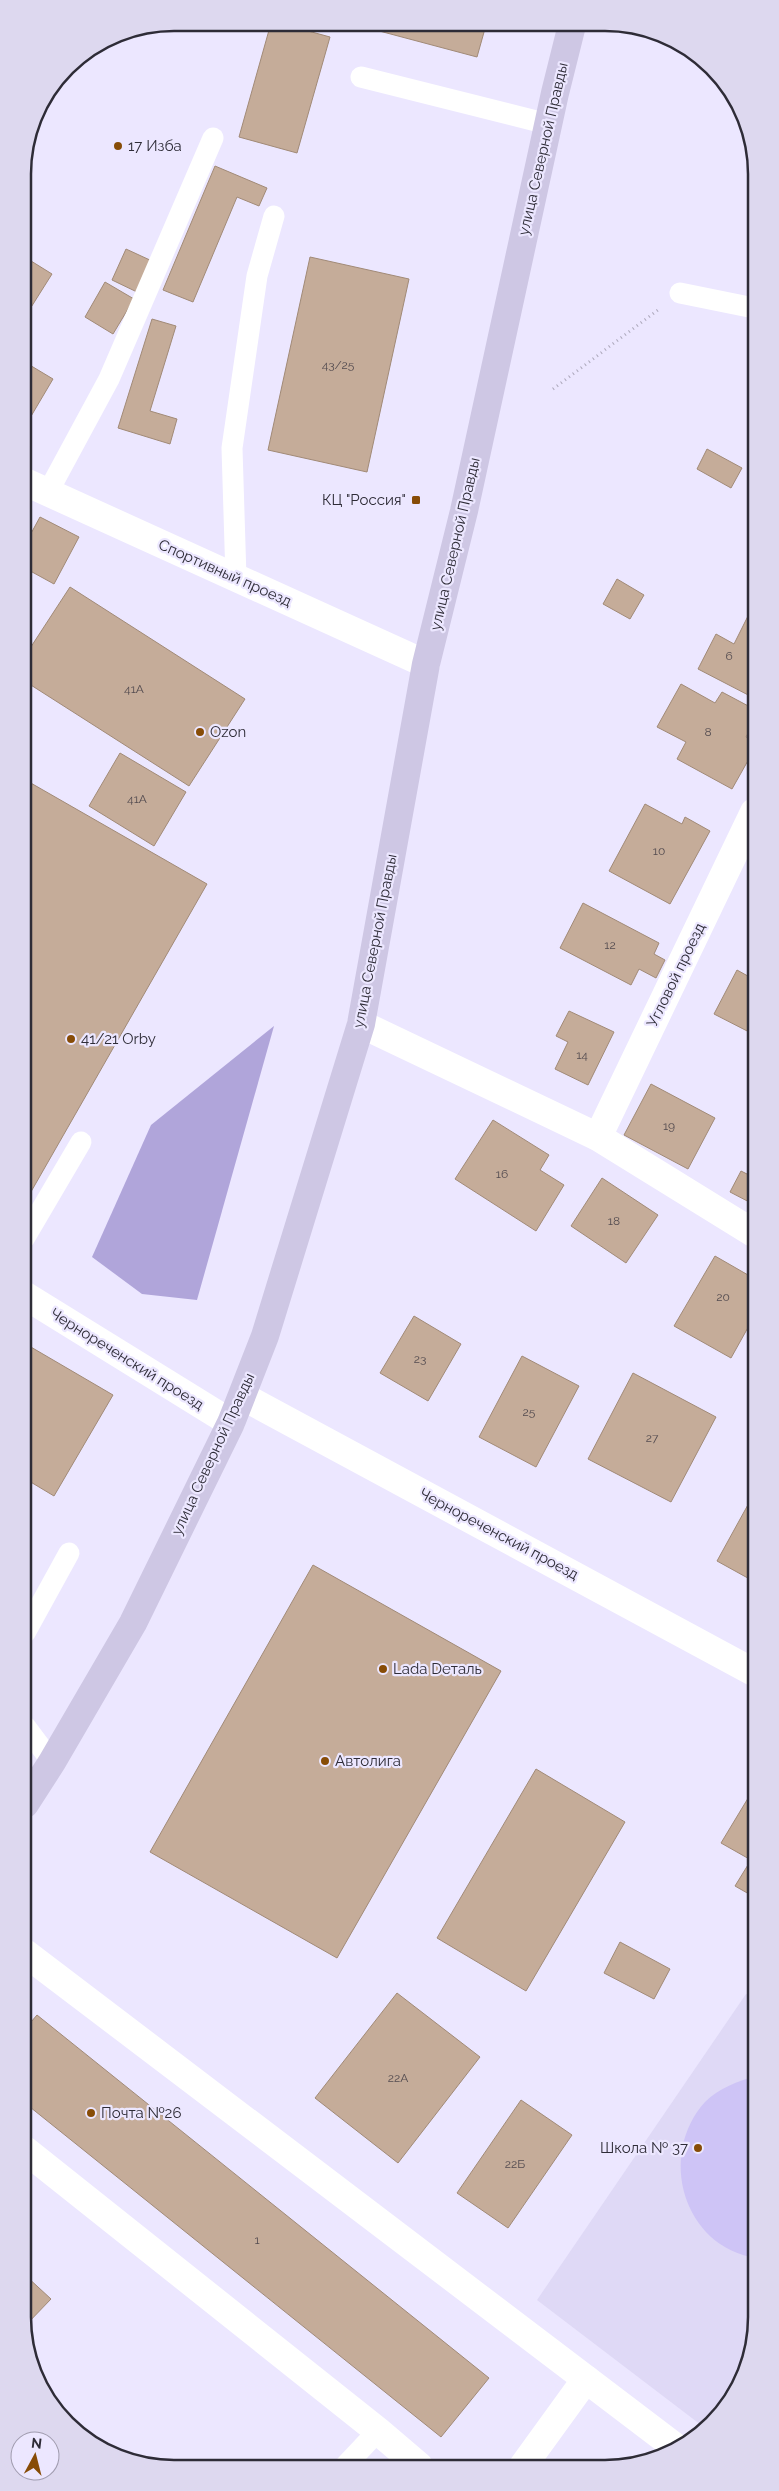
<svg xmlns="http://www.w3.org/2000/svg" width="779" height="2491" font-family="Raleway,sans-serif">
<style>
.built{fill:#dfd9f6}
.green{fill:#cec4f6}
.forest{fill:#b0a5da}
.building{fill:#c5ac99;stroke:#a18a77}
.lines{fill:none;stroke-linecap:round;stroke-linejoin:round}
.path{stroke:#aca8bb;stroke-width:3;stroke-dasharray:1 4;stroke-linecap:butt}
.lane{stroke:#fff;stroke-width:21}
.street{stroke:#fff;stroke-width:28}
.secondary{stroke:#cec7e4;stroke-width:28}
.poi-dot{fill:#874c07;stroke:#ece7ff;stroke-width:2}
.labels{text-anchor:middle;stroke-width:4.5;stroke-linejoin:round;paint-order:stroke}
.number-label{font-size:12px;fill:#544c50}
.poi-label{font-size:15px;fill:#2e2c37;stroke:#ece7ff;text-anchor:start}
.street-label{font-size:15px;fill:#2e2c37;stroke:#ece7ff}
.rim{fill:none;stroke:#2e2c37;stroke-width:2.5}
</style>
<rect width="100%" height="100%" fill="#ece7ff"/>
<polygon class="built" points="746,1994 756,1996 756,2326 745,2374 719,2417 705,2428 537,2300"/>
<path class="green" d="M 756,2076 L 756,2258 C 683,2247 657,2155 705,2102 C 719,2088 738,2081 756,2076 Z"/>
<polygon class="forest" points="274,1026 197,1300 142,1294 92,1257 151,1125"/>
<g class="building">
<polygon points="271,23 279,23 330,37 297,153 239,137"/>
<polygon points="353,24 486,25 477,57"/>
<polygon points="215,166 267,188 259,206 237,197 193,302 163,290"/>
<polygon points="126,249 152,261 137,292 112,280"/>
<polygon points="23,256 52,274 23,320"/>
<polygon points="310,257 409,279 367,472 268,450"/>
<polygon points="105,282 134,299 113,334 85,317"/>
<polygon points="152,319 176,326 150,411 177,419 170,444 118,428"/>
<polygon points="23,361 53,379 27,423 23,420"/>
<polygon points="707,449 742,468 731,488 697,469"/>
<polygon points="40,517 79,537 54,584 23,567 23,548"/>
<polygon points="617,579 644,595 630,619 603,604"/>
<polygon points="70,587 245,699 189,786 23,680 23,659"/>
<polygon points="748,616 754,619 754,698 698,669 716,634 734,644"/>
<polygon points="681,684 715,703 722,692 754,709 754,722 746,737 754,742 754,750 732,789 677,759 686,742 657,727"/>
<polygon points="120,753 186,792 154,846 89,806"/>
<polygon points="29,782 207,884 28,1197 24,1195 24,791"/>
<polygon points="645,804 682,824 685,817 710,831 670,904 609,871"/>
<polygon points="583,903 659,943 654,954 665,960 656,978 639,969 631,985 560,948"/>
<polygon points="737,970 755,980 755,1035 714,1014"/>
<polygon points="569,1011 614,1032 588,1085 555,1069 568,1042 556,1036"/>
<polygon points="651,1084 715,1118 688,1169 624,1135"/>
<polygon points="493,1120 549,1155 540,1170 564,1185 536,1231 455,1179"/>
<polygon points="741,1171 755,1178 755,1205 730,1192"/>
<polygon points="602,1178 658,1215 626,1263 571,1226"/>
<polygon points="715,1256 755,1279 755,1315 731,1358 674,1326"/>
<polygon points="414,1316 461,1344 428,1401 380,1373"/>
<polygon points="24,1343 113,1395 54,1496 24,1478"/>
<polygon points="522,1356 579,1386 536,1467 479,1437"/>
<polygon points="633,1373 716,1417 671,1502 588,1459"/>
<polygon points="755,1492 755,1582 717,1561"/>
<polygon points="313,1565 501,1671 337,1958 150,1852"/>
<polygon points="536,1769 625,1822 526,1991 437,1938"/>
<polygon points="756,1785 756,1898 735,1886 751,1860 721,1843"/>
<polygon points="620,1942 670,1969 654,1999 604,1973"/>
<polygon points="397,1993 480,2057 398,2163 315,2098"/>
<polygon points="37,2015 489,2378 441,2437 25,2103 25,2029"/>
<polygon points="521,2100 572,2135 508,2228 457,2193"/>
<polygon points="25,2275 51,2299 25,2326"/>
</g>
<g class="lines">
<polyline class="path" points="553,389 658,310"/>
<g class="lane">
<polyline points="361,77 548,124"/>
<polyline points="680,293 754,308"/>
<polyline points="48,492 109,379 213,138"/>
<polyline points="236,578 232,448 257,276 274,216"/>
<polyline points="24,1239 81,1142"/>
<polyline points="25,1633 69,1553"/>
<polyline points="25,1726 52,1762"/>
<polyline points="345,2466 378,2431"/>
</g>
<g class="street">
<polyline points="23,481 426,664"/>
<polyline points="361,1024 598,1137 755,1234"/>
<polyline points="598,1137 754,812"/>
<polyline points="24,1295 231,1423"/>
<polyline points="242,1396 755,1673"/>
<polyline points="25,1953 678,2449"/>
<polyline points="25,2150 378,2431 419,2466"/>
<polyline points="523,2466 586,2379"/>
</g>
<polyline class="secondary" points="25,1804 52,1762 133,1623 231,1423 265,1336 361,1024 426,664 464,511 555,93 572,25"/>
</g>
<g class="poi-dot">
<circle cx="118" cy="146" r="5"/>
<rect x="411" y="495" width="10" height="10" rx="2.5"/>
<circle cx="200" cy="732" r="5"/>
<circle cx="71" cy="1039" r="5"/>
<circle cx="383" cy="1669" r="5"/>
<circle cx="325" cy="1761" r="5"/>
<circle cx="91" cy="2113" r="5"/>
<circle cx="698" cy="2148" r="5"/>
</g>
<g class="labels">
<g class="number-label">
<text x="338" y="369">43/25</text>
<text x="729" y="660">6</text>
<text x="134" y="693">41А</text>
<text x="708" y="736">8</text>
<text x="137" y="803">41А</text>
<text x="659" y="855">10</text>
<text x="610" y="949">12</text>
<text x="582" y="1059">14</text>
<text x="669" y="1130">19</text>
<text x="502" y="1178">16</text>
<text x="614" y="1225">18</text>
<text x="723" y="1301">20</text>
<text x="420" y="1363">23</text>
<text x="529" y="1416">25</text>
<text x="652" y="1442">27</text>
<text x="398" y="2082">22А</text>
<text x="515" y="2168">22Б</text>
<text x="257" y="2244">1</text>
</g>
<g class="poi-label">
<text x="128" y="151">17 Изба</text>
<text x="406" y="505" text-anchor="end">КЦ "Россия"</text>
<text x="210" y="737">Ozon</text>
<text x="81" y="1044">41/21 Orby</text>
<text x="393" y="1674">Lada Dеталь</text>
<text x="335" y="1766">Автолига</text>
<text x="101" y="2118">Почта №26</text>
<text x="688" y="2153" text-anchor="end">Школа № 37</text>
</g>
<g class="street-label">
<text transform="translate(543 149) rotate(-77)" y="5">улица Северной Правды</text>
<text transform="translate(455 544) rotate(-77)" y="5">улица Северной Правды</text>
<text transform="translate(225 573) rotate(24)" y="5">Спортивный проезд</text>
<text transform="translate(375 941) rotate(-79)" y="5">улица Северной Правды</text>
<text transform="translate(676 975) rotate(-64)" y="5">Угловой проезд</text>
<text transform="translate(127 1359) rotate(32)" y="5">Чернореченский проезд</text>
<text transform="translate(213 1454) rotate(-65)" y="5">улица Северной Правды</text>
<text transform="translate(499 1534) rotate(28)" y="5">Чернореченский проезд</text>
</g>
</g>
<path d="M0 0H779V2491H0ZM174 31H605A143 143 0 0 1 748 174V2317A143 143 0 0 1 605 2460H174A143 143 0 0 1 31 2317V174A143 143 0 0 1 174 31Z" fill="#ddd8ef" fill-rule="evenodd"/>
<path class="rim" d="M174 31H605A143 143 0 0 1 748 174V2317A143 143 0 0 1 605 2460H174A143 143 0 0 1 31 2317V174A143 143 0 0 1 174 31Z"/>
<g transform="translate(35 2456) rotate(7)"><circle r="24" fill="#ece7ff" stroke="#a09caf"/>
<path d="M0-4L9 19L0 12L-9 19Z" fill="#874c07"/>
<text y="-8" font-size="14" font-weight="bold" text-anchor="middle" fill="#2e2c37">N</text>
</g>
</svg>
